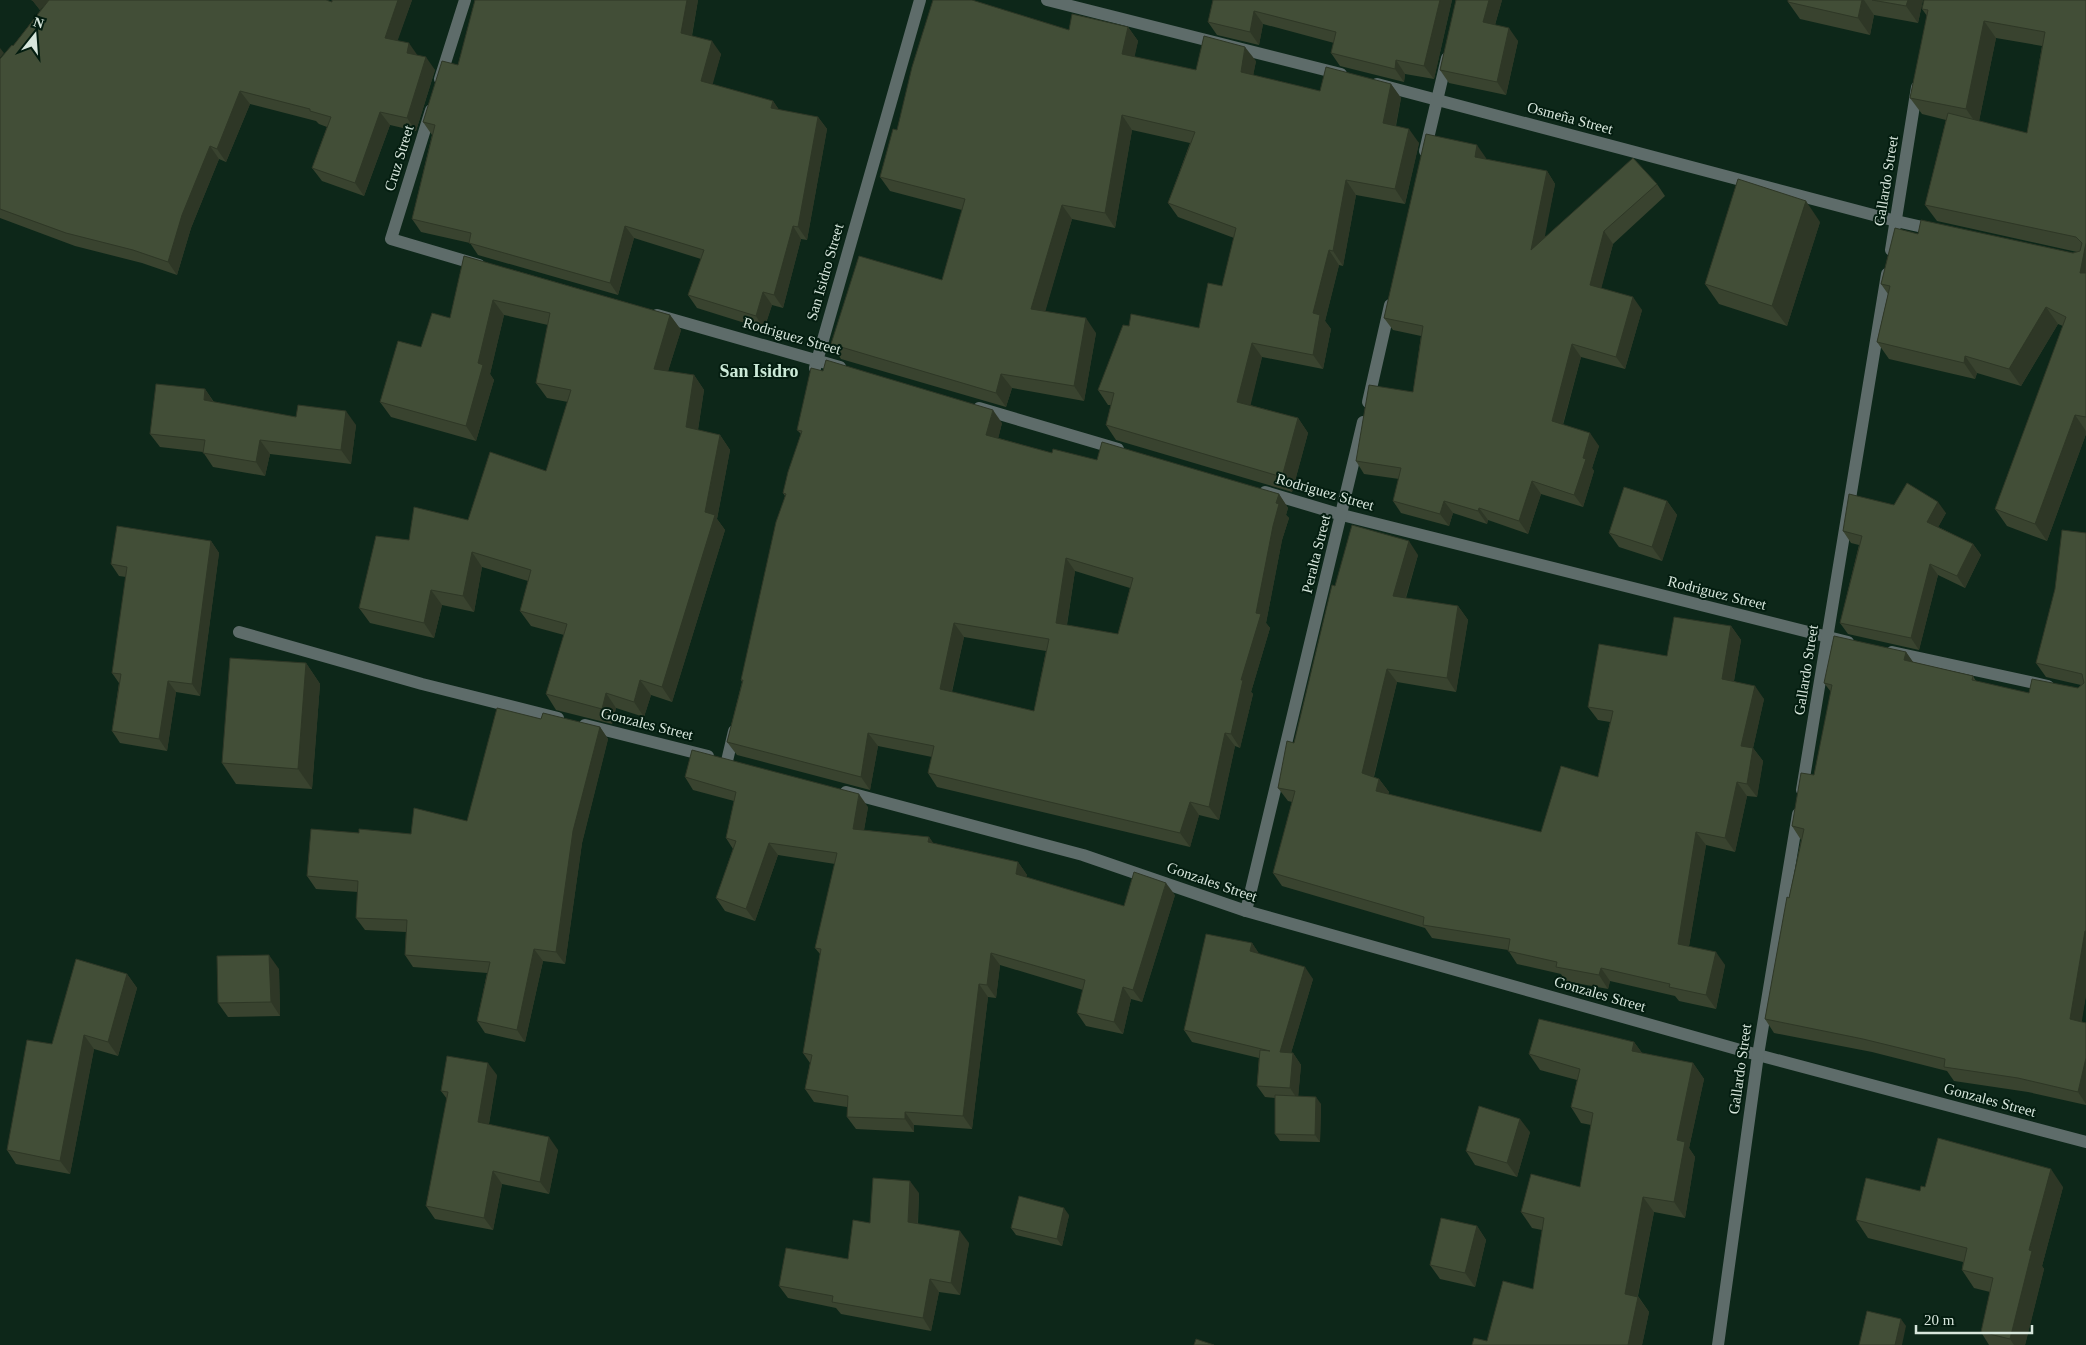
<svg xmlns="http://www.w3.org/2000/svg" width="2086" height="1345" font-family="'Times New Roman',serif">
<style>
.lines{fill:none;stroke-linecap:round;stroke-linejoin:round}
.minor{stroke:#5e6c6a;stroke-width:12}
.wall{fill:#39432f;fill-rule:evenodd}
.shaded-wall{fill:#2e3726}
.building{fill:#424e37;stroke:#2e3726;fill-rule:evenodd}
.labels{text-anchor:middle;stroke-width:4;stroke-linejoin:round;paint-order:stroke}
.street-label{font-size:15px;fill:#d7e6dc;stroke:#041d10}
.quarter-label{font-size:18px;font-weight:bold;fill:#cdebd9;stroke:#041d10}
</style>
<rect width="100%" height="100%" fill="#0d2719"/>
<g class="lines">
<g class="minor">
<polyline points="1047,0 1341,74"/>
<polyline points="440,79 465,0"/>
<polyline points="1377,84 1896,221 1936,230"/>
<polyline points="431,110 391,239 479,265"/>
<polyline points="1425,151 1447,58"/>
<polyline points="1891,250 1917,87"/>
<polyline points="657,315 840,367"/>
<polyline points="815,368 920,0"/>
<polyline points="1368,402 1390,305"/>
<polyline points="979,408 1118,449"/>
<polyline points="1265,492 1342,515 1848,642"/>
<polyline points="239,632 422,684 558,718"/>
<polyline points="1892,652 2048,686"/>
<polyline points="585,725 708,756"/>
<polyline points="727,761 734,731"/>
<polyline points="1802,790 1887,274"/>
<polyline points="846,792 1083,855 1246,911 1758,1055 2086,1142"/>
<polyline points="1246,911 1363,422"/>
<polyline points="1718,1345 1758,1055 1798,814"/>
</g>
</g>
<g class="wall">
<polygon points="31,0 326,0 332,2 332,0 412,0 397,41 417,55 435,70 416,131 390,125 364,196 322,181 312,168 327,127 319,124 316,121 250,104 226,162 219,159 191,228 177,275 142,263 75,246 0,218 0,59 13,46 47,2 40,10 33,1"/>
<polygon points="475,0 698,0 692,36 721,54 712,84 773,101 779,110 818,117 827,129 807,240 801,239 783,308 772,305 764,329 697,308 688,295 701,259 634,238 618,295 478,255 470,243 421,232 412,219 432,135 423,122 458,65"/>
<polygon points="1213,0 1452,0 1434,79 1405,74 1404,82 1340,66 1331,53 1334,43 1263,24 1259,45 1217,35 1208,22"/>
<polygon points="1456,0 1502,0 1495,25 1518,41 1506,95 1449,83 1440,70"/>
<polygon points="1788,0 1923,0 1918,23 1874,15 1870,35 1800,19 1788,2"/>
<path d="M 2086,0 L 2086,434 L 2047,541 L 2007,526 L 1995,509 L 2063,326 L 2058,324 L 2021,386 L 1977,373 L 1975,379 L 1889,359 L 1877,342 L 1888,294 L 1881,284 L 1918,234 L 2073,253 L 2077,252 L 1937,221 L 1925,205 L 1946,120 L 1922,114 L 1910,98 L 1927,16 L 1922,9 ZM 1996,38 L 2042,46 L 2027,133 L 1979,121 Z"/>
<polygon points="1128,27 1138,41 1134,57 1196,70 1256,61 1253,75 1320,91 1391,84 1401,98 1396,126 1419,143 1405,204 1356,195 1343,266 1339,265 1325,321 1331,329 1323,369 1262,357 1250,405 1298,418 1308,433 1292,492 1116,440 1106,425 1111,405 1108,405 1098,390 1129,326 1199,328 1222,286 1234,238 1178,217 1168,203 1190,143 1132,130 1115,228 1072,219 1045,311 1096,333 1084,401 1012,388 1006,407 841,359 831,344 942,280 962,210 890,191 880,177 897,130 1069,30"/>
<polygon points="1486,158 1486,159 1547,171 1555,184 1544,237 1657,184 1665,196 1613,244 1601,288 1642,310 1625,369 1581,357 1563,425 1599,446 1592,468 1594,471 1583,507 1541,494 1528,534 1488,520 1487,524 1453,513 1449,526 1401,513 1393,501 1399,479 1364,474 1356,461 1413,392 1421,336 1393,330 1384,318"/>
<polygon points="1820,222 1787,326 1719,304 1705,284"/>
<polygon points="464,256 670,315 681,330 668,371 694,375 704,390 698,430 720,435 730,450 717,519 725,530 672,702 651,695 644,717 616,708 612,724 556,710 546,694 564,635 531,626 520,611 528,581 482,567 474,612 442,605 434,638 370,623 359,608 409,540 468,520 546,471 568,402 547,398 536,383 548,325 504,315 490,374 494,380 476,441 391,417 380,402 421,347 450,318"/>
<polygon points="205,389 214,402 296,417 356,425 351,464 270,454 265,476 213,467 203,452 160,447 150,434"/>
<path d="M 1002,423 L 998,438 L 1052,453 L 1097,460 L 1279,494 L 1288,508 L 1286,515 L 1289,518 L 1282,540 L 1266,623 L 1270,628 L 1251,692 L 1253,694 L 1240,748 L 1235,746 L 1219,820 L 1199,815 L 1190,847 L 937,787 L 928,773 L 932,757 L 878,746 L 870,790 L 737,755 L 727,742 L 742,682 L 741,680 L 785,496 L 783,493 L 801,434 L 797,430 ZM 1075,571 L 1130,588 L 1118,634 L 1067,625 ZM 964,637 L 1046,651 L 1034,711 L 952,692 Z"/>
<polygon points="1667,501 1677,515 1662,561 1619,547 1609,533"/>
<polygon points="1894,505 1946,513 1938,527 1973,544 1981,555 1965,588 1938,575 1919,650 1848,634 1840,623 1859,545 1851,543 1843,531"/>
<polygon points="2086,533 2086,995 2081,1022 2086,1023 2086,1105 2028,1092 1954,1081 1947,1071 1872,1052 1774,1033 1765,1019 1789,898 1801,840 1792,826 1814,775 1831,692 1824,683 1906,652 1913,662 1973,676 1976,681 2029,693 2078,688 2081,685 2046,677 2036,663"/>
<polygon points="211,541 219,553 200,696 176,692 167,751 120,743 112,731 119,683 112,673 126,577 119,576 111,564"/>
<polygon points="1418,555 1406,598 1458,606 1468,620 1456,692 1397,682 1374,777 1379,779 1389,792 1388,795 1541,832 1598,777 1610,722 1598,720 1588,707 1667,656 1731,626 1741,640 1734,681 1764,699 1753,748 1763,761 1757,797 1747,796 1735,852 1706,845 1689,946 1725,965 1716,1009 1679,1001 1675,996 1610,981 1608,989 1565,981 1561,974 1517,964 1508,950 1432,938 1425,928 1282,886 1273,873 1292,802 1288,801 1278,788 1294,743 1335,586"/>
<polygon points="306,663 320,684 312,789 236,784 222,763"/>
<polygon points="541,719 600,727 608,739 582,843 565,964 543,961 525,1042 485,1033 477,1021 487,973 413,967 405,955 406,932 365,930 356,918 358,892 316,889 307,876 359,833 411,834 467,821"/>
<polygon points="685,777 868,807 864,830 929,837 933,843 1018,862 1027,875 1026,877 1124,906 1175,895 1142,1002 1131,999 1123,1034 1086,1026 1077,1013 1083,990 1000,965 996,998 988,997 972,1129 914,1125 914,1132 856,1129 847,1117 847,1107 814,1102 805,1089 810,1063 803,1053 820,954 815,948 835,864 778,855 755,921 725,911 716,898 733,849 726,838 734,801 693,790"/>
<polygon points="1252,943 1259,954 1313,979 1291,1053 1293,1053 1301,1065 1298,1096 1321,1104 1320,1142 1280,1141 1275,1134 1275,1098 1265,1097 1257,1086 1259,1058 1192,1042 1184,1030"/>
<polygon points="279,969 280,1016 228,1017 218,1003"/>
<polygon points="127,974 137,988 118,1056 94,1049 70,1174 16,1164 7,1150 52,1044"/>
<polygon points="1634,1042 1642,1053 1693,1063 1704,1079 1689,1148 1695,1157 1685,1218 1654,1212 1638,1296 1649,1312 1642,1345 1472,1345 1487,1341 1533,1289 1542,1230 1532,1228 1521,1212 1580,1187 1591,1125 1581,1123 1571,1107 1577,1080 1540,1070 1529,1054"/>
<polygon points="497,1075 489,1124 558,1150 549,1194 502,1184 493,1230 435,1219 426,1206 447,1099 441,1091"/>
<polygon points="1530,1132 1517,1177 1475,1165 1466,1151"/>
<polygon points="1925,1187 2063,1187 2042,1266 2044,1269 2025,1345 1989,1345 1981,1332 1990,1292 1974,1288 1962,1270 1963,1262 1868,1238 1856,1220 1920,1191"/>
<polygon points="919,1193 918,1224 969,1243 960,1295 939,1292 931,1331 841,1314 836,1308 788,1298 779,1286 848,1259 870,1223"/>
<polygon points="1069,1215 1062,1246 1016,1235 1011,1228"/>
<polygon points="1477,1226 1486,1240 1475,1287 1440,1279 1430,1265"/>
</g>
<g class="shaded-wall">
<polygon points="32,0 49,0 40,10"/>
<polygon points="398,0 412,0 394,51 385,38"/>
<polygon points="687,0 698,0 690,45 681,33"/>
<polygon points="1440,0 1452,0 1434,79 1424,66"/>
<polygon points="1489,0 1502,0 1492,35 1483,22"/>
<polygon points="1862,0 1864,0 1874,15 1870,35 1858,18"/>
<polygon points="1908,0 1923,0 1918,23 1906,6"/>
<polygon points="1254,11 1263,24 1259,45 1250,32"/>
<polygon points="1984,21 1996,38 1978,126 1966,109"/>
<polygon points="1128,27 1138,41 1132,69 1122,54"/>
<polygon points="1509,28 1518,41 1506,95 1497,82"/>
<polygon points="712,41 721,54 710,94 701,81"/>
<polygon points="409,43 418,56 407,53"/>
<polygon points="1245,47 1256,61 1251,87 1241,72"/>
<polygon points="0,48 4,53 0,58"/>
<polygon points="426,57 435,70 416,131 407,118"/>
<polygon points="1396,60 1405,74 1404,82 1395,69"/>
<polygon points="1391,84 1401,98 1393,138 1383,123"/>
<polygon points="240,91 250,104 226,162 217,149"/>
<polygon points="773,101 782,114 771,108"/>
<polygon points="380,112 390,125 364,196 355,183"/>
<polygon points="1122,115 1132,130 1115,228 1105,213"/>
<polygon points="818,117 827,129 807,240 798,227"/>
<polygon points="1409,129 1419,143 1405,204 1395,189"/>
<polygon points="1477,145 1486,158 1484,169 1475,157"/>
<polygon points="210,146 219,159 191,228 177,275 168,262 182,215"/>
<polygon points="1547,171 1555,184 1540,262 1531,250"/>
<polygon points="1346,180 1356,195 1343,266 1333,251"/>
<polygon points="1806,201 1820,222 1787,326 1772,306"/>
<polygon points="1062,205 1072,219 1042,323 1031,309"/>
<polygon points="625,226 634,238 618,295 610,283"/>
<polygon points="793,226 801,239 783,308 774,295"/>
<polygon points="1604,231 1613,244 1599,297 1590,285"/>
<polygon points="2086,243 2086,281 2080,273"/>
<polygon points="1329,250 1339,265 1325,321 1331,329 1323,369 1313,355 1313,313"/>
<polygon points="763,292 772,305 764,329 756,316"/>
<polygon points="1633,297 1642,310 1625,369 1616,357"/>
<polygon points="493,300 504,315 490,374 494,380 476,441 466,426 478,363"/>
<polygon points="2046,307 2058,324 2021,386 2009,369"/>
<polygon points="670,315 681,330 664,384 654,369"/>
<polygon points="1086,318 1096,333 1084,401 1074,386"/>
<polygon points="1252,343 1262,357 1248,416 1237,402"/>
<polygon points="1572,344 1581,357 1560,434 1552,421"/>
<polygon points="1965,356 1977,373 1975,379 1964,363"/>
<polygon points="1001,374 1012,388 1006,407 996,393"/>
<polygon points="694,375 704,390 696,442 686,427"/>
<polygon points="205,389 214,403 204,400"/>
<polygon points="993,410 1002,423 996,448 986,435"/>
<polygon points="346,411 356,425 351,464 341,450"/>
<polygon points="2075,415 2086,431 2086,434 2047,541 2035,524"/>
<polygon points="1298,418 1308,433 1292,492 1282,477"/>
<polygon points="1590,433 1599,446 1592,468 1594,471 1583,507 1574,495 1583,458"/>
<polygon points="720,435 730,450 717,519 725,530 672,702 662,687 705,512"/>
<polygon points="260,440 270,454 265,476 256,462"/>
<polygon points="1532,481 1541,494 1528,534 1519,521"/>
<polygon points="1279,494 1288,508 1286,515 1289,518 1282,540 1266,623 1270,628 1251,692 1253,694 1240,748 1231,734 1241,680 1256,613 1276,503"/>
<polygon points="1444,501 1453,513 1449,526 1440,514"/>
<polygon points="1667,501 1677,515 1662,561 1652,547"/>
<polygon points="1938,502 1946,513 1935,533 1927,522"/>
<polygon points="1479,508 1488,520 1487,524 1478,511"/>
<polygon points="211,541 219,553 200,696 192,684"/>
<polygon points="1409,541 1418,555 1402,609 1393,596"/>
<polygon points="1973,544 1981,555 1965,588 1957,576"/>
<polygon points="472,552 482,567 474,612 463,596"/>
<polygon points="1066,558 1075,571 1065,636 1056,623"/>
<polygon points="1930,564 1938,575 1919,650 1911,638"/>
<polygon points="431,590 442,605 434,638 424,623"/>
<polygon points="1458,606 1468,620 1456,692 1447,678"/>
<polygon points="954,623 964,637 949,703 940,689"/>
<polygon points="1731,626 1741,640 1732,692 1722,679"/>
<polygon points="1906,652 1915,665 1904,660"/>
<polygon points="306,663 320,684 312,789 298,769"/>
<polygon points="1387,669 1397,682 1371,787 1362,773"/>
<polygon points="640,680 651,695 644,717 634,702"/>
<polygon points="168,681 176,692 167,751 159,739"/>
<polygon points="1755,686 1764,699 1753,748 1763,761 1757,797 1747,784 1741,746"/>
<polygon points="606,693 616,708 612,724 602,709"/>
<polygon points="600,727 608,739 582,843 565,964 556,952 573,831"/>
<polygon points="868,733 878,746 870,790 861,777"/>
<polygon points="1225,733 1235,746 1219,820 1209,807"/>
<polygon points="1379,779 1389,792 1385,805 1376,791"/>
<polygon points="1737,782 1747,796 1735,852 1725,838"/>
<polygon points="859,794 868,807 862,841 853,829"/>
<polygon points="1190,802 1199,815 1190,847 1180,833"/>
<polygon points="1696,832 1706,845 1687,958 1678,944"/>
<polygon points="929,837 938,850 928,842"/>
<polygon points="769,843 778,855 755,921 746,909"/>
<polygon points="1018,862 1027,875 1024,886 1016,874"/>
<polygon points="1166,883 1175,895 1142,1002 1133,990"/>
<polygon points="2085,931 2086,932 2086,995 2080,1033 2070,1019"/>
<polygon points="1252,943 1260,955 1250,951"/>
<polygon points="534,949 543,961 525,1042 517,1030"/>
<polygon points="1716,952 1725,965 1716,1009 1706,995"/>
<polygon points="991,953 1000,965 996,998 987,985"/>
<polygon points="269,955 279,969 280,1016 271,1002"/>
<polygon points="1305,967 1313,979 1288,1063 1280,1052"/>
<polygon points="1601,968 1610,981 1608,989 1599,975"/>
<polygon points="127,974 137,988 118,1056 108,1042"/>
<polygon points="979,984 988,997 972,1129 963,1116"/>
<polygon points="1123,987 1131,999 1123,1034 1114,1022"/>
<polygon points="84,1035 94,1049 70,1174 60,1161"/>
<polygon points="1634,1042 1645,1057 1632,1051"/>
<polygon points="1293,1053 1301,1065 1298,1100 1290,1088"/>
<polygon points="2086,1058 2086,1104 2078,1092"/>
<polygon points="488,1063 497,1075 487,1135 478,1122"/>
<polygon points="1693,1063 1704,1079 1689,1148 1695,1157 1685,1218 1674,1202 1677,1140"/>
<polygon points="1316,1097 1321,1104 1320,1142 1315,1135"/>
<polygon points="905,1112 914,1125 914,1132 905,1119"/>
<polygon points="1520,1119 1530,1132 1517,1177 1507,1163"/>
<polygon points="549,1137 558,1150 549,1194 540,1182"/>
<polygon points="2051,1169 2063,1187 2042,1266 2044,1269 2025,1345 2014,1345 2010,1339 2029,1250"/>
<polygon points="493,1171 502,1184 493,1230 484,1218"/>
<polygon points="910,1181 919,1193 917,1235 908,1222"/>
<polygon points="1643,1197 1654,1212 1635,1309 1625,1294"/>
<polygon points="1064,1208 1069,1215 1062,1246 1057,1239"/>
<polygon points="1477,1226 1486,1240 1475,1287 1465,1273"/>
<polygon points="960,1231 969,1243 960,1295 951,1283"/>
<polygon points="930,1279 939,1292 931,1331 923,1318"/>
<polygon points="1638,1297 1649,1312 1642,1345 1628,1345"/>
<polygon points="1901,1319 1906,1326 1902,1345 1895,1345"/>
</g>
<g class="building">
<polygon points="49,0 326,0 332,2 332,0 398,0 385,38 409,43 407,53 426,57 407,118 380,112 355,183 312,168 331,117 310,111 310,109 240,91 217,149 210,146 182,215 168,262 133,250 66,233 0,209 0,59 12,45 13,46"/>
<polygon points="475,0 687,0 681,33 712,41 701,81 773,101 771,108 818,117 798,227 793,226 774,295 763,292 756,316 688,295 704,250 625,226 610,283 469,243 471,233 412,219 435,125 423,122 442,61 458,65"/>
<polygon points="933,0 972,0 1069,30 1072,14 1128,27 1122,54 1196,70 1204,36 1245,47 1241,72 1320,91 1326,67 1391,84 1383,123 1409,129 1395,189 1346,180 1333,251 1329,250 1313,313 1320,315 1313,355 1252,343 1237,402 1298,418 1282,477 1106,425 1114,393 1098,390 1123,325 1129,326 1131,314 1199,328 1208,283 1222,286 1236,228 1168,203 1195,132 1122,115 1105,213 1062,205 1031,309 1086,318 1074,386 1001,374 996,393 831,344 859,256 942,280 965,199 880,177 893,129 897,130 912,67"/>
<polygon points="1213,0 1440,0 1424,66 1396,60 1395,69 1331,53 1336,32 1254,11 1250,32 1208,22"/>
<polygon points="1456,0 1489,0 1483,22 1509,28 1497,82 1440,70"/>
<polygon points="1788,0 1862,0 1858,18 1788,2"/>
<polygon points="1872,0 1908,0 1906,6"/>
<polygon points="1924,0 2086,0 2086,243 2080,273 2086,273 2086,417 2075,415 2035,524 1995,509 2066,317 2046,307 2009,369 1965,356 1964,363 1877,342 1890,286 1881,284 1895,228 1918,234 1921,220 2073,253 2080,251 2082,243 2076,237 1925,205 1948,113 2027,133 2045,32 1984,21 1966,109 1910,98 1928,10 1922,9"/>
<polygon points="1426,134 1477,145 1475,157 1547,171 1531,250 1633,158 1657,184 1604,231 1590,285 1633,297 1616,357 1572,344 1552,421 1590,433 1583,458 1586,459 1574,495 1532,481 1519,521 1479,508 1478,511 1444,501 1440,514 1393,501 1401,468 1356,461 1369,385 1413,392 1423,326 1384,318"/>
<polygon points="1738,179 1806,201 1772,306 1705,284"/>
<polygon points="464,256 670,315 654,369 694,375 686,427 720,435 705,512 715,515 662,687 640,680 634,702 606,693 602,709 546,694 567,624 520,611 531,570 472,552 463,596 431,590 424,623 359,608 376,536 409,540 414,507 468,520 490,452 546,471 571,390 536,383 550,313 493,300 478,363 483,365 466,426 380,402 398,341 421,347 432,313 450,318"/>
<path d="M 826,360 L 993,410 L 986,435 L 1052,453 L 1053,449 L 1097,460 L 1102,442 L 1279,494 L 1276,503 L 1279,504 L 1273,526 L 1256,613 L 1261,614 L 1241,680 L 1243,680 L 1231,734 L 1225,733 L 1209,807 L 1190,802 L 1180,833 L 928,773 L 934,746 L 868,733 L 861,777 L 727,742 L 743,680 L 741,680 L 776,522 L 786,494 L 783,493 L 788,472 L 802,431 L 797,430 L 811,368 L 823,371 ZM 1066,558 L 1133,578 L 1118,634 L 1056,623 ZM 954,623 L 1049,639 L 1034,711 L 940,689 Z"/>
<polygon points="156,384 205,389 204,400 296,417 298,405 346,411 341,450 260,440 256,462 203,453 205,440 150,434"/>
<polygon points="1907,483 1938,502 1927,522 1973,544 1957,576 1930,564 1911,638 1840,623 1862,536 1843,531 1849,494 1894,505"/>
<polygon points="1624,487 1667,501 1652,547 1609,533"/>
<polygon points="1352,525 1409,541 1393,596 1458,606 1447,678 1387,669 1362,773 1379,779 1376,791 1541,832 1561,766 1598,777 1613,711 1588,707 1599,644 1667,656 1674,617 1731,626 1722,679 1755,686 1741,746 1753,748 1747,784 1737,782 1725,838 1696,832 1678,944 1716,952 1706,995 1669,987 1670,984 1601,968 1599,975 1556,967 1557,962 1508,951 1510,939 1423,925 1424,917 1273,873 1295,791 1278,788 1287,741 1294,743 1332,585 1335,586"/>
<polygon points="117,526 211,541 192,684 168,681 159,739 112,731 121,674 112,673 127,567 111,564"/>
<polygon points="2062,530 2086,533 2086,931 2085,931 2070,1019 2086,1023 2086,1058 2078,1092 2018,1078 1944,1067 1945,1059 1863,1039 1765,1019 1787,897 1789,898 1804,829 1792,826 1801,773 1814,775 1832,685 1824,683 1834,636 1906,652 1904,660 1973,676 1972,680 2029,693 2032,679 2078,688 2084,683 2082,674 2036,663 2055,589"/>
<polygon points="230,658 306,663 298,769 222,763"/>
<polygon points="497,708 541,719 543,713 600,727 573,831 556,952 534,949 517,1030 477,1021 490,962 405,955 407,920 356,918 358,881 307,876 311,829 359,833 359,829 411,834 414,808 467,821"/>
<polygon points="692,750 859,794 853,829 929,837 928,842 1018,862 1016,874 1124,906 1134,872 1166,883 1133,990 1123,987 1114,1022 1077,1013 1085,980 991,953 987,985 979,984 963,1116 905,1112 905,1119 847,1117 848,1096 805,1089 812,1055 803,1053 821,949 815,948 837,853 769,843 746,909 716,898 736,841 726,838 736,792 685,777"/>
<polygon points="1206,934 1252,943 1250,951 1305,967 1280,1052 1293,1053 1290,1088 1257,1086 1260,1050 1270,1051 1184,1030"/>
<polygon points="269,955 271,1002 218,1003 217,956"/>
<polygon points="76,959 127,974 108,1042 84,1035 60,1161 7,1150 27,1040 52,1044"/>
<polygon points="1539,1019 1634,1042 1632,1051 1693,1063 1677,1140 1685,1142 1674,1202 1643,1197 1625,1294 1638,1297 1628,1345 1472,1345 1474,1338 1487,1341 1503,1281 1533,1289 1544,1218 1521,1212 1531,1174 1580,1187 1593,1113 1571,1107 1580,1069 1529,1054"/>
<polygon points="447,1056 488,1063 478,1122 549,1137 540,1182 493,1171 484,1218 426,1206 448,1092 441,1091"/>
<polygon points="1275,1095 1316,1097 1315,1135 1275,1134"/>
<polygon points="1479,1106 1520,1119 1507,1163 1466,1151"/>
<polygon points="1938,1138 2051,1169 2029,1250 2032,1251 2010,1339 1981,1332 1993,1278 1962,1270 1967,1248 1856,1220 1866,1178 1920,1191 1921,1186 1925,1187"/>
<polygon points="873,1178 910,1181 908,1222 960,1231 951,1283 930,1279 923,1318 832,1302 833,1296 779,1286 786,1248 848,1259 853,1220 870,1223"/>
<polygon points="1019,1196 1064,1208 1057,1239 1011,1228"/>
<polygon points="1441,1218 1477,1226 1465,1273 1430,1265"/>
<polygon points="1867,1311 1901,1319 1895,1345 1859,1345"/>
<polygon points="1196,1339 1214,1345 1194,1345"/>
</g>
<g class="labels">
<g class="street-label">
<text transform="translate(1570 118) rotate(15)" y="5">Osmeña Street</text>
<text transform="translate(399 158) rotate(-73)" y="5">Cruz Street</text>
<text transform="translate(1886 181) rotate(-81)" y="5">Gallardo Street</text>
<text transform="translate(825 272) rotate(-74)" y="5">San Isidro Street</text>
<text transform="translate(792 336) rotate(16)" y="5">Rodriguez Street</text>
<text transform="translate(1325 492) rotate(16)" y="5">Rodriguez Street</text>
<text transform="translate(1316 554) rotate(-76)" y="5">Peralta Street</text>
<text transform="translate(1717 593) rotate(14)" y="5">Rodriguez Street</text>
<text transform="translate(1806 670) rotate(-81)" y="5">Gallardo Street</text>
<text transform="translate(647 724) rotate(14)" y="5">Gonzales Street</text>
<text transform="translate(1212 882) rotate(19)" y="5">Gonzales Street</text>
<text transform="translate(1600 994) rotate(16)" y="5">Gonzales Street</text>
<text transform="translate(1740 1069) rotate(-82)" y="5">Gallardo Street</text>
<text transform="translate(1990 1100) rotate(15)" y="5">Gonzales Street</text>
</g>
<g class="quarter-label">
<text x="759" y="377">San Isidro</text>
</g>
</g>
<g transform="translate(35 35) rotate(17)" stroke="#041d10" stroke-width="4" paint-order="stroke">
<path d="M0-4L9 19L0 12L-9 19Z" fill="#d7e6dc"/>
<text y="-8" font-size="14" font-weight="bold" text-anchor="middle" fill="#d7e6dc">N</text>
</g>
<path d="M1916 1325v8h116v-8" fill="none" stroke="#d7e6dc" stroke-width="2.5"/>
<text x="1924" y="1325" font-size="15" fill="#d7e6dc" stroke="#041d10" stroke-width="4" paint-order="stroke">20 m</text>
</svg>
